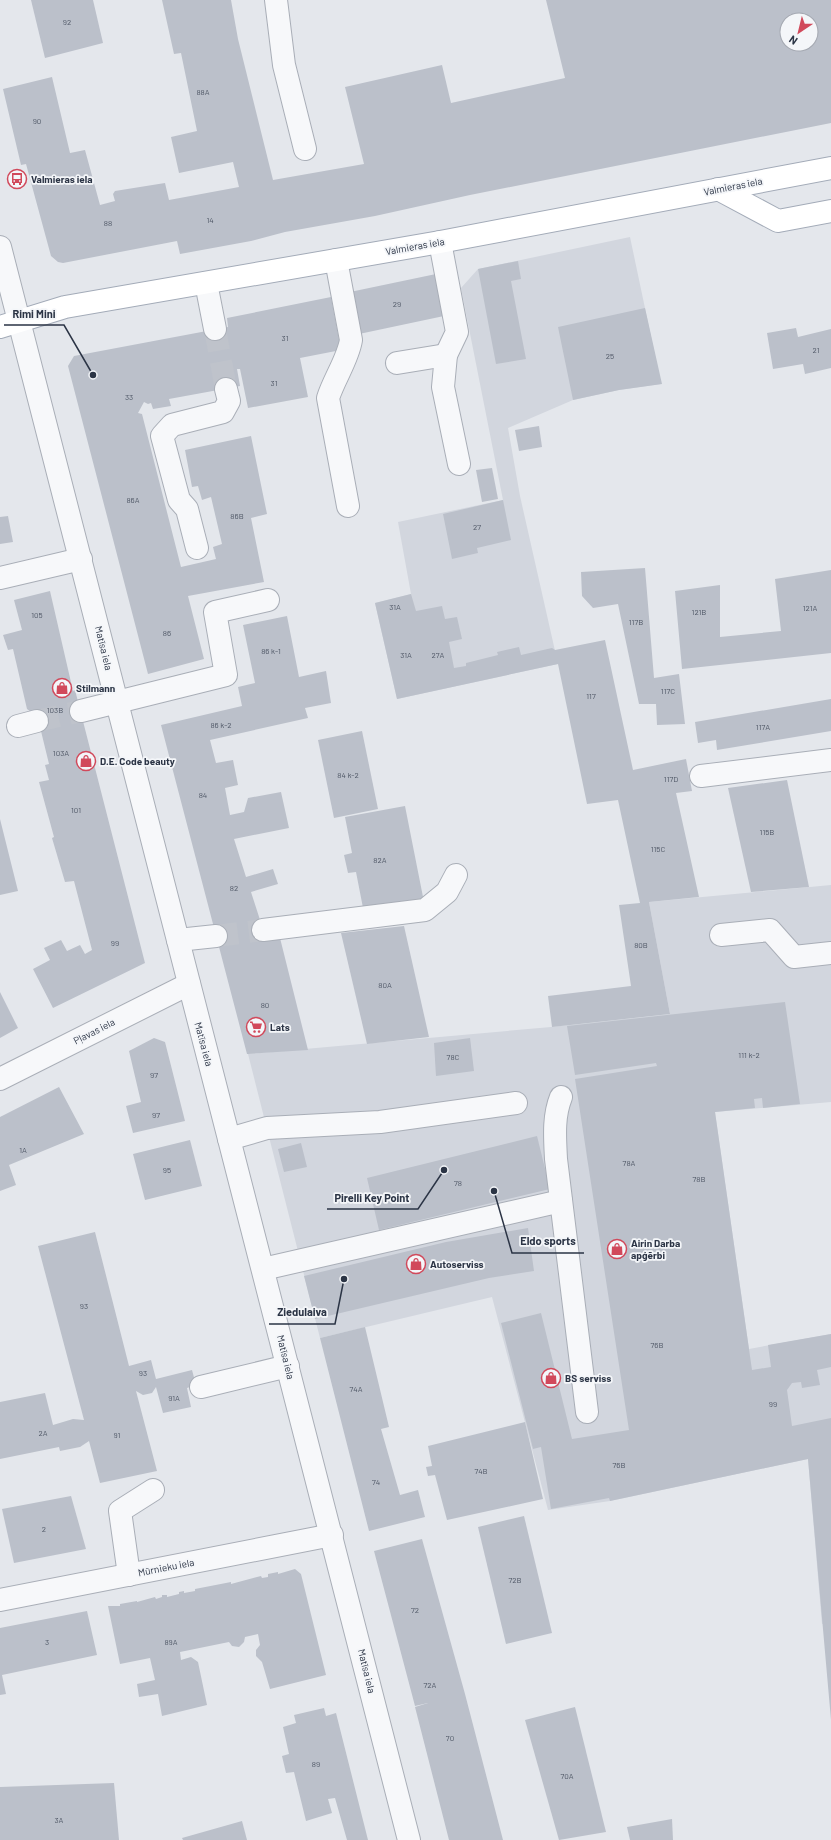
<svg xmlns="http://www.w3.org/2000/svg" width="831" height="1840" font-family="Barlow,sans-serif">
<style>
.built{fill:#d2d6de}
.building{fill:#bbc0ca;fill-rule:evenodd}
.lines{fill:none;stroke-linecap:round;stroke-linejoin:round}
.minor-tunnel{stroke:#bfc3cb;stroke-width:22;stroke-dasharray:22 11;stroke-linecap:butt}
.minor-casing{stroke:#a9aeb7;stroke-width:24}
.major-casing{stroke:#a3abb8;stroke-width:24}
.minor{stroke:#f7f8fa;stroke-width:22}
.major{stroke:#fff;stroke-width:22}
.labels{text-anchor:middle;stroke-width:3.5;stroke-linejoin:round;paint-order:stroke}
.number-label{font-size:8px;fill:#4f5766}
.poi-label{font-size:10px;font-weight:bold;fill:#2b3445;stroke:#f4f6f9;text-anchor:start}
.street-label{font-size:10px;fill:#2b3445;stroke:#f4f6f9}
.leader{fill:none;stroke:#2b3445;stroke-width:1.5}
.callout-dot{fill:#2b3445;stroke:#f4f6f9;stroke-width:1.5}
.callout-label{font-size:11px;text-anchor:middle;font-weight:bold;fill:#2b3445;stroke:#f4f6f9;stroke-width:3.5;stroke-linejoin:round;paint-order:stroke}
</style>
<rect width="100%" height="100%" fill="#e4e7ec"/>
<g class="built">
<polygon points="630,237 661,384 619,390 573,400 508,428 520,496 558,664 397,699 375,603 411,594 398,522 503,500 461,288 478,269"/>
<polygon points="831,885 831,1102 715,1112 749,1349 831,1334 831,1623 822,1624 808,1459 610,1501 548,1510 492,1297 320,1338 248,1054 551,1027 670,1014 649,902"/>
</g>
<g class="building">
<polygon points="31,0 93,0 103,43 45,58"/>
<path d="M 162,0 L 231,0 L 238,39 L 273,180 L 364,164 L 345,87 L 442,65 L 451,103 L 565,78 L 546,0 L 831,0 L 831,123 L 470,195 L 375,216 L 285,232 L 251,241 L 180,254 L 177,241 L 63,263 L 58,262 L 51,256 L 26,164 L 21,165 L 3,89 L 52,77 L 70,153 L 85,150 L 100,205 L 115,201 L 113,194 L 115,191 L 165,183 L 169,200 L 239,187 L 233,162 L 179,173 L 171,137 L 197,131 L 181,53 L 174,54 ZM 787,20 L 811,20 L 811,44 L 787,44 Z"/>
<polygon points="518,261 521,279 511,281 526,359 496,364 478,269"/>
<polygon points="436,274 444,316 359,334 350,292"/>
<polygon points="331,297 341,350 300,358 308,397 248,408 240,369 237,369 240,386 169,399 171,406 153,409 151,403 148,404 144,402 138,413 142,414 181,567 216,559 213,547 222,544 211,497 202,500 198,486 192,487 185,450 251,436 267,514 251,518 264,582 188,596 204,659 148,674 68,366 74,356 228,327 227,318"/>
<polygon points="645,308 662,384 619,390 573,400 558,327"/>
<polygon points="796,328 798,337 831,329 831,368 805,374 803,364 773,369 767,333"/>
<polygon points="539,426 542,447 519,451 515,430"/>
<polygon points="492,468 498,499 482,502 476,470"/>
<polygon points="503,500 511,540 477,548 478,553 452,559 443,514"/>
<polygon points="8,516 13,542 0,544 0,517"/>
<polygon points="645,568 654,678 679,674 685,724 657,725 656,704 639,704 618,604 593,608 582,596 581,572"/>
<polygon points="831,570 831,653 682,669 675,591 720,585 720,637 781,631 775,579"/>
<polygon points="50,591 73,691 75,690 145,963 53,1008 33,969 50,960 44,948 61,940 67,951 80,945 85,954 92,950 74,881 65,882 52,838 54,837 39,782 49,780 45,765 49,764 40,727 34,714 27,709 13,649 8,650 3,635 22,630 14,600"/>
<polygon points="411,594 416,611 442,606 445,619 457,617 462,639 449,642 454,668 466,666 466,663 498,655 497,652 519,647 521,655 552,648 555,650 605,640 633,770 686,759 692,791 676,793 699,897 649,902 670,1014 552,1027 548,996 631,986 619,905 640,903 618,800 587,804 558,664 397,699 375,603"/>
<polygon points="287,616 299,677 326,671 331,703 305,708 308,718 210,740 216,763 233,760 238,785 225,788 230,815 244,812 248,798 281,792 289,828 234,839 246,877 273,869 278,884 251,892 261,923 280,938 308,1050 248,1054 247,1054 161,725 242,706 238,687 255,683 243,625"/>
<polygon points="831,699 831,731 717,750 716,740 698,743 695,722"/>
<polygon points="362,731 378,809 334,818 318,740"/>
<polygon points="787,780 809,887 751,892 728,788"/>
<polygon points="405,806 424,902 364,913 356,872 348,873 344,855 352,853 345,817"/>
<polygon points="0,819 18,891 0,895"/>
<polygon points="404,926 429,1037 367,1044 341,933"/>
<polygon points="0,992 18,1028 0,1038"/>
<polygon points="785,1002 800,1104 763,1108 762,1098 754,1099 755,1108 715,1112 752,1370 771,1367 768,1345 831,1334 831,1367 817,1370 820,1385 802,1388 801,1382 792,1383 787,1390 792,1426 831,1418 831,1720 808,1459 610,1501 609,1498 551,1509 541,1447 533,1449 501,1323 541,1313 572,1439 629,1430 575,1079 657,1066 656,1063 575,1075 567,1026"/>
<polygon points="154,1038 165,1042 185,1121 133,1133 126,1106 141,1102 129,1051"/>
<polygon points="470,1038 474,1071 436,1076 434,1043"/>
<polygon points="59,1087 84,1134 9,1165 16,1185 0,1191 0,1117"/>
<polygon points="537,1136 550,1189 379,1230 367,1178"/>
<polygon points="190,1140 202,1186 145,1200 133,1154"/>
<polygon points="301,1143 307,1167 284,1172 278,1149"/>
<polygon points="528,1228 534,1271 489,1278 315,1319 304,1276 446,1242"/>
<polygon points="95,1232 129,1366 151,1360 156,1379 192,1370 196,1385 187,1388 191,1407 163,1413 156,1387 152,1393 143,1395 136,1391 157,1471 100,1483 89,1441 80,1447 60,1451 59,1447 0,1459 0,1402 45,1393 53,1425 73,1419 84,1420 38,1246"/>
<polygon points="365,1327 389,1427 381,1429 400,1495 418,1490 425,1517 369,1531 320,1338"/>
<polygon points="525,1422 543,1499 447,1520 435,1475 428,1476 426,1467 432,1466 428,1446"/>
<polygon points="71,1496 86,1549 14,1563 2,1509"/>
<polygon points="524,1516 552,1633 506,1644 478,1527"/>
<polygon points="422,1539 465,1694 503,1840 449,1840 415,1707 428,1703 415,1706 374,1551"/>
<polygon points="295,1569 301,1574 326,1675 270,1689 262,1662 256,1656 256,1650 260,1645 258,1634 245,1637 244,1642 239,1647 232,1646 229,1642 180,1652 181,1660 191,1657 198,1662 207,1705 162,1716 158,1694 139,1697 137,1684 155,1680 150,1658 120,1664 108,1606 120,1606 120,1604 137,1601 137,1602 155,1597 156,1599 162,1597 162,1595 167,1595 167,1597 179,1594 179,1592 184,1591 184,1593 195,1591 195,1589 231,1582 231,1584 261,1576 262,1578 268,1577 268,1574 278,1572 278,1574"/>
<polygon points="87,1611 97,1655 2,1675 6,1694 0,1695 0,1628"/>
<polygon points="575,1707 606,1832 559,1840 525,1720"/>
<polygon points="324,1708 326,1716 336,1713 368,1840 347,1840 335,1798 328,1799 332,1813 306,1821 294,1772 286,1773 282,1756 289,1754 283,1727 296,1723 294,1715"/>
<polygon points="114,1783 119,1840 0,1840 0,1787"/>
<polygon points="672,1819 673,1840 630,1840 627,1827"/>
<polygon points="242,1821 247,1840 183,1840 182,1838"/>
</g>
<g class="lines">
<g class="minor-tunnel">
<polyline points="215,329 226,389"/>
<polyline points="37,721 81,711"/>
<polyline points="216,936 263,930"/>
</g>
<g class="minor-casing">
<g id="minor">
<polyline points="276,0 284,65 305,149"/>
<polyline points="440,242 457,332 446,355 443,387 459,464"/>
<polyline points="0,247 409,1840"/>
<path d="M 336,260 L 351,340 C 348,359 334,379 328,398 L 348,506"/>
<polyline points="206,283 215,329"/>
<polyline points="397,363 446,355"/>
<polyline points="197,548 187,509 179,500 162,436 172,425 223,412 229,401 226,389"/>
<polyline points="0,578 81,559"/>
<polyline points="81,711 226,675 215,612 268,600"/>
<polyline points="18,726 37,721"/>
<polyline points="701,776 831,760"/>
<polyline points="263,930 425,910 447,892 456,875"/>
<polyline points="721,935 770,930 794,957 831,953"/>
<polyline points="178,940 216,936"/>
<polyline points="0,1079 189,984"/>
<path d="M 561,1097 C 553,1117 555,1138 556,1159 L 587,1412"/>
<polyline points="229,1139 267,1128 380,1122 516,1103"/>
<polyline points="263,1269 561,1201"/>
<polyline points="201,1387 288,1366"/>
<polyline points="129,1575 120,1511 153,1490"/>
<polyline points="0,1600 332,1535"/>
</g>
</g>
<g class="major-casing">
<g id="major">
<polyline points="718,189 778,221 831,211"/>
<polyline points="0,327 65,307 440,242 831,168"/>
</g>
</g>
<use href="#minor" class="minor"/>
<use href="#major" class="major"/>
</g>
<defs>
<g id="bus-ring" transform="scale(1)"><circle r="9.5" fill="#f4f6f9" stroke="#d1495b" stroke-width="1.5"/><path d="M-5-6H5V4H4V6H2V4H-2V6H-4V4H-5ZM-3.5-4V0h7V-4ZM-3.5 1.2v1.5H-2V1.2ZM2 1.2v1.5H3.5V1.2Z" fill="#d1495b"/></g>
<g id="shop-ring" transform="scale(1)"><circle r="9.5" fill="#f4f6f9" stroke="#d1495b" stroke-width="1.5"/><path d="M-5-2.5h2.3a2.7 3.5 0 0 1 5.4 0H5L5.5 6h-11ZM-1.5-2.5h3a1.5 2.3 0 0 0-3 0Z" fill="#d1495b"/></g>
<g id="supermarket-ring" transform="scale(1)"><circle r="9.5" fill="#f4f6f9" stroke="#d1495b" stroke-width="1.5"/><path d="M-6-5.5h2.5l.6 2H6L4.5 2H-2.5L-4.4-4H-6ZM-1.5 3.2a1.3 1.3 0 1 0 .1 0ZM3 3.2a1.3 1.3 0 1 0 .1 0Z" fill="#d1495b"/></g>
</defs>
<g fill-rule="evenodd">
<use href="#bus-ring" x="17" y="179"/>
<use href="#shop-ring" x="62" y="688"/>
<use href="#shop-ring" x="86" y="761"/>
<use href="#supermarket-ring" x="256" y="1027"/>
<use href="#shop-ring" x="617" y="1249"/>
<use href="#shop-ring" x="416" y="1264"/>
<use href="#shop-ring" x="551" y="1378"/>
</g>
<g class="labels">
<g class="number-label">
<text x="67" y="25">92</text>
<text x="203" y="95">88A</text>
<text x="37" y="124">90</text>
<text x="210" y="223">14</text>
<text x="108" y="226">88</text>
<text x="397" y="307">29</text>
<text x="285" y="341">31</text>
<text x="816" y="353">21</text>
<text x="610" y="359">25</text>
<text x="274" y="386">31</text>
<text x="129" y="400">33</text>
<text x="133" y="503">86A</text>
<text x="237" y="519">86B</text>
<text x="477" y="530">27</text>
<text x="395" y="610">31A</text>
<text x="810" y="611">121A</text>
<text x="699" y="615">121B</text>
<text x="37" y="618">105</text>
<text x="636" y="625">117B</text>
<text x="167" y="636">86</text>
<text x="271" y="654">86 k-1</text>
<text x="406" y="658">31A</text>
<text x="438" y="658">27A</text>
<text x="668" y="694">117C</text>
<text x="591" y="699">117</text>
<text x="55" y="713">103B</text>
<text x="221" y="728">86 k-2</text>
<text x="763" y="730">117A</text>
<text x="61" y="756">103A</text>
<text x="348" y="778">84 k-2</text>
<text x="671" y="782">117D</text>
<text x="203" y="798">84</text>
<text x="76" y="813">101</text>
<text x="767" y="835">115B</text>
<text x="658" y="852">115C</text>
<text x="380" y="863">82A</text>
<text x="234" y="891">82</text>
<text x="115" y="946">99</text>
<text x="641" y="948">80B</text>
<text x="385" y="988">80A</text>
<text x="265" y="1008">80</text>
<text x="749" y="1058">111 k-2</text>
<text x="453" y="1060">78C</text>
<text x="154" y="1078">97</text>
<text x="156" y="1118">97</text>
<text x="23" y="1153">1A</text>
<text x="629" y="1166">78A</text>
<text x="167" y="1173">95</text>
<text x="699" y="1182">78B</text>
<text x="458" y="1186">78</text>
<text x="84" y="1309">93</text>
<text x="657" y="1348">76B</text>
<text x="143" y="1376">93</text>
<text x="356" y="1392">74A</text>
<text x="174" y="1401">91A</text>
<text x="773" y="1407">99</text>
<text x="43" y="1436">2A</text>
<text x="117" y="1438">91</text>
<text x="619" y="1468">76B</text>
<text x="481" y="1474">74B</text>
<text x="376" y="1485">74</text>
<text x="44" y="1532">2</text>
<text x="515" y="1583">72B</text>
<text x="415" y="1613">72</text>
<text x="47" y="1645">3</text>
<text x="171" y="1645">89A</text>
<text x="430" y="1688">72A</text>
<text x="450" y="1741">70</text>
<text x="316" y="1767">89</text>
<text x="567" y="1779">70A</text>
<text x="59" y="1823">3A</text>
</g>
<g class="poi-label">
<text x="31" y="183">Valmieras iela</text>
<text x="76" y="692">Stilmann</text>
<text x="100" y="765">D.E. Code beauty</text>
<text x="270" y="1031">Lats</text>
<text x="631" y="1247">Airin Darba<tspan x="631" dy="12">apģērbi</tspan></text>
<text x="430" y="1268">Autoserviss</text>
<text x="565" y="1382">BS serviss</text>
</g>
<g class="street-label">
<text transform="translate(733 186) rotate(-11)" y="4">Valmieras iela</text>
<text transform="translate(415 246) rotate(-10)" y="4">Valmieras iela</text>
<text transform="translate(104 648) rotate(76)" y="4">Matīsa iela</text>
<text transform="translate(94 1031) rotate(-27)" y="4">Pļavas iela</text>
<text transform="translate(204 1044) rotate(75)" y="4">Matīsa iela</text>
<text transform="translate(286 1357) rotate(76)" y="4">Matīsa iela</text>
<text transform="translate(166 1567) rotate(-11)" y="4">Mūrnieku iela</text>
<text transform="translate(367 1671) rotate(76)" y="4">Matīsa iela</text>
</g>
</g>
<path class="leader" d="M93 375L64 325H4M444 1170L418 1209H327M494 1191L512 1253H584M344 1279L335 1324H269"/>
<g class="callout-dot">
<circle cx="93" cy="375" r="4"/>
<circle cx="444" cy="1170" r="4"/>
<circle cx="494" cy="1191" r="4"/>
<circle cx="344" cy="1279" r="4"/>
</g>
<g class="callout-label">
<text x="34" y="318">Rimi Mini</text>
<text x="372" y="1202">Pirelli Key Point</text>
<text x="548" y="1245">Eldo sports</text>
<text x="302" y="1316">Ziedulaiva</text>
</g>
<g transform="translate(799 32) rotate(215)"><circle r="19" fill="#f4f6f9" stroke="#a4a8b1"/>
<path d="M0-3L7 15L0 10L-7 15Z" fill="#d1495b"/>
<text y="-6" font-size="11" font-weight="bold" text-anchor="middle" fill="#2b3445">N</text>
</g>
</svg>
